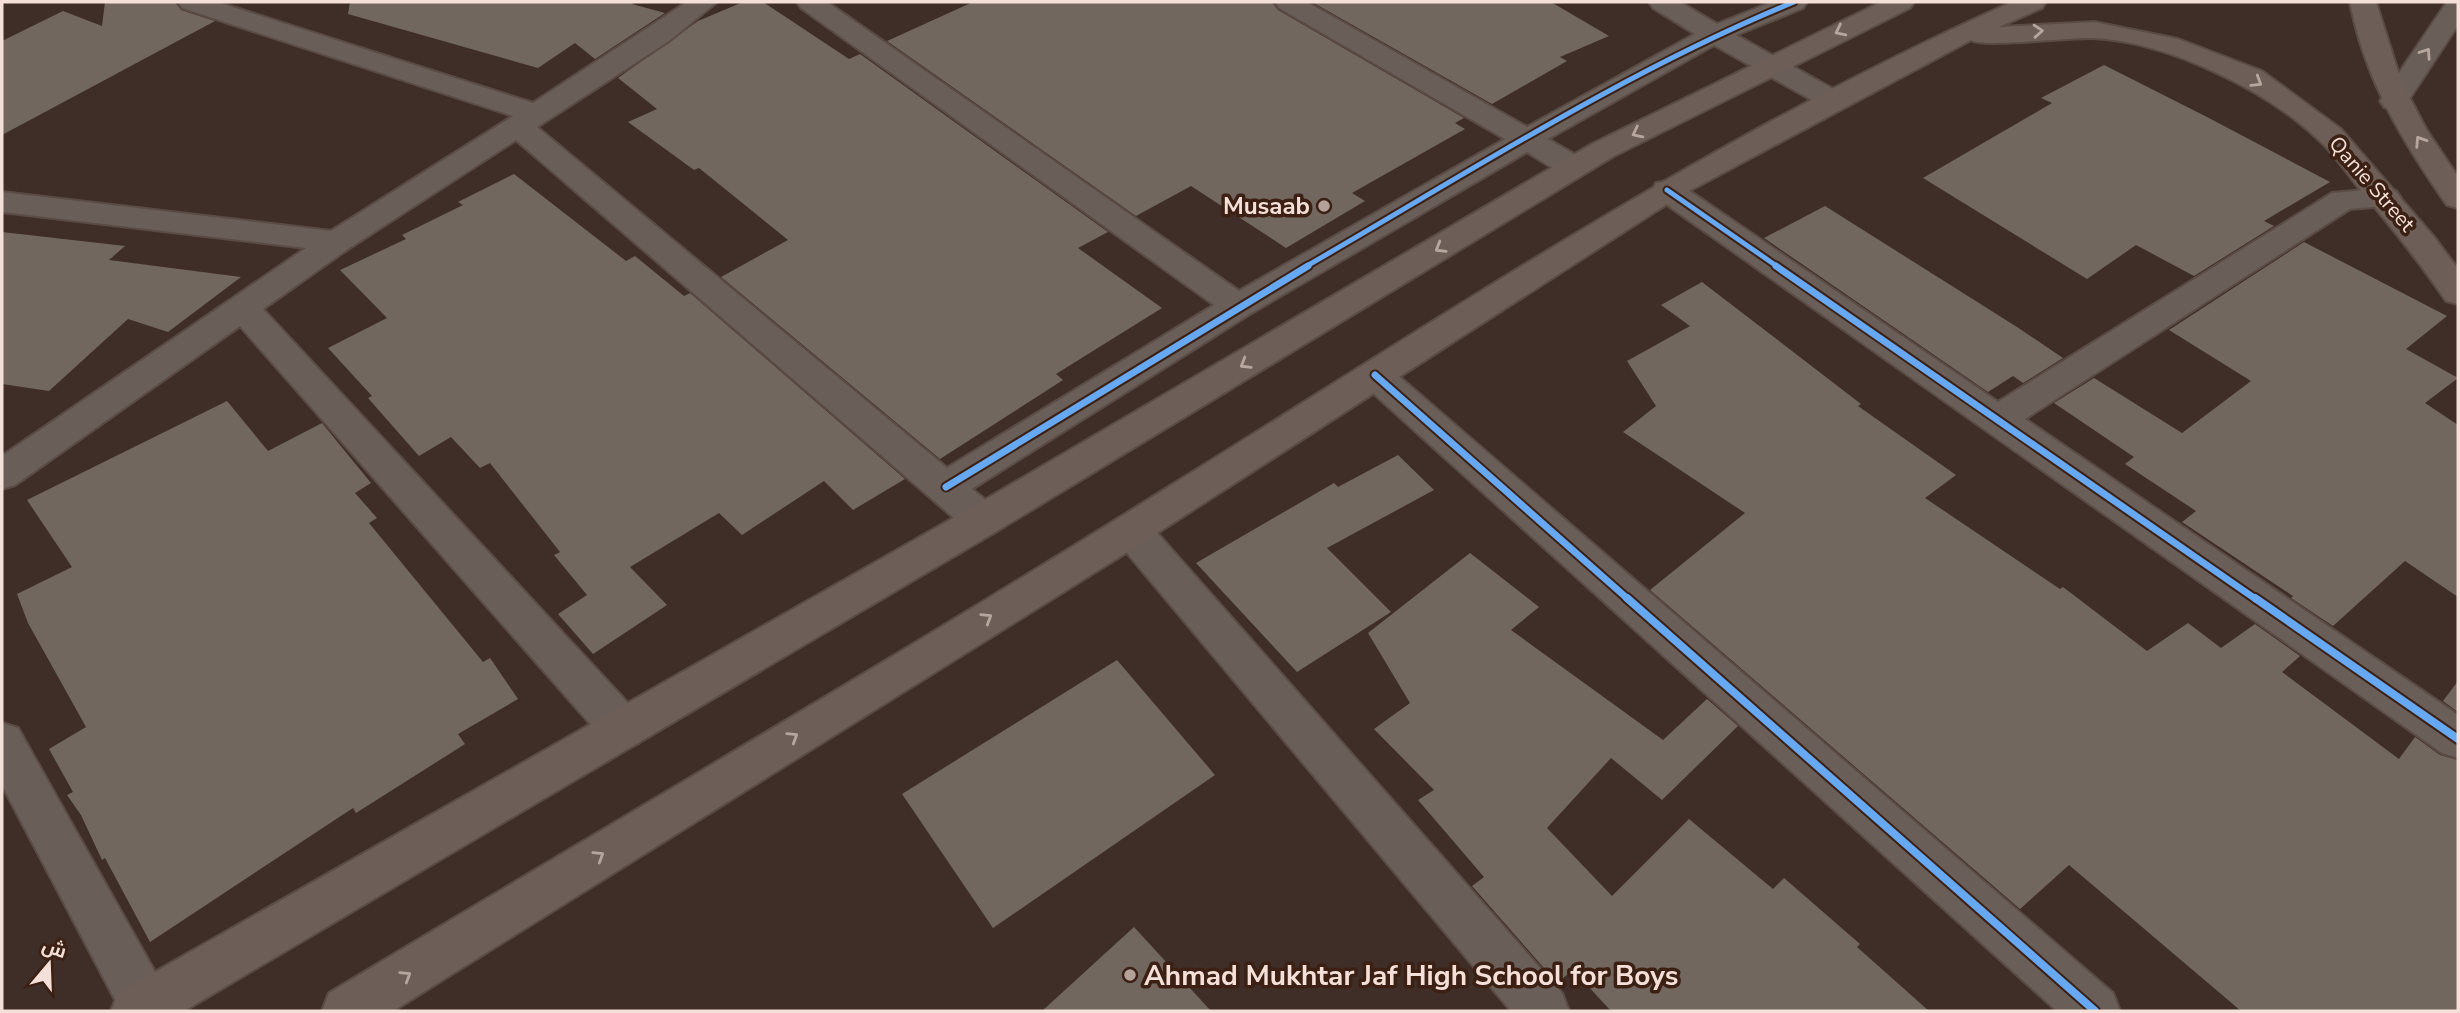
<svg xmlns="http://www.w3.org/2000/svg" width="2460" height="1013" font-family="'Nunito Sans',Cairo,sans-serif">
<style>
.building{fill:#72675f}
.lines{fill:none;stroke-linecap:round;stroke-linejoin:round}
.minor-casing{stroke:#5a4b45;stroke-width:4}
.secondary-casing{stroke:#5a4b45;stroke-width:4}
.minor{fill:#6a5e58;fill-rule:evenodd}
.secondary{fill:#6d5e57;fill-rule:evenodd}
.cycleway-far2-casing{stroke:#3c2014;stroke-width:9}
.cycleway-far1-casing{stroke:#3c2014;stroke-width:11}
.cycleway-casing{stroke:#3c2014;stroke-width:12}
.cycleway-far2{stroke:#66a8f1;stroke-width:5}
.cycleway-far1{stroke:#66a8f1;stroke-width:7}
.cycleway{stroke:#66a8f1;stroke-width:8}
.oneway{stroke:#b7a69e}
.oneway2{stroke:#b6a69e}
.poi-dot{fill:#b4a29a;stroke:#3c2014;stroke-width:2.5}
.labels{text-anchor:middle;stroke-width:7;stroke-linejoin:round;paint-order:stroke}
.far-street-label{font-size:21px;fill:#f4e0d8;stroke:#3c2014}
.poi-label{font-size:24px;font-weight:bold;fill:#f4e0d8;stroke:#3c2014;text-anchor:end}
.near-poi-label{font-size:28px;font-weight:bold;fill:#f4e0d8;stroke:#3c2014;text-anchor:start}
</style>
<rect width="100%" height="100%" fill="#3e2e27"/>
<g class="building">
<polygon points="105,2 175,2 181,10 215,21 2,135 2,41 63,11 102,26"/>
<polygon points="350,2 636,2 632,4 665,13 595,59 575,43 538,68 348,14"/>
<polygon points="743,2 763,2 849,59 860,54 1108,232 1078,248 1162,308 1056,374 1063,380 940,459 721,277 788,240 699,168 694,170 628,122 657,109 618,78 698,21"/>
<polygon points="973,2 1272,2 1278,10 1464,118 1455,123 1465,129 1352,193 1365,201 1286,248 1191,186 1136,216 887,41"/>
<polygon points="1312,2 1551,2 1609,36 1560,57 1567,61 1492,104"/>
<polygon points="2104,65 2207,117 2330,182 2264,221 2274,226 2194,276 2136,245 2087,279 1923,178 2052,103 2041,98"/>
<polygon points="514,174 626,261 635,256 684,296 690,293 905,479 853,510 824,481 742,535 719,513 630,567 667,605 593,654 558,614 587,595 554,555 560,552 490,463 480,468 451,437 419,456 368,398 372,396 328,348 387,318 340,270 406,239 402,235 463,205 458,202"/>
<polygon points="1825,206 2017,327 2063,358 2023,383 2013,376 1988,392 1764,238"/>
<polygon points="2,232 125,246 109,260 241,277 168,332 128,319 49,391 2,384"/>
<polygon points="2304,242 2447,316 2406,349 2458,378 2425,403 2458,425 2458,597 2405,561 2333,626 2291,598 2293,596 2182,522 2196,511 2125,464 2134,457 2054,403 2094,378 2182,433 2251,381 2169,330"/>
<polygon points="1702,282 1861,404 1858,406 1956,475 1925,498 2060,589 2063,587 2147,651 2188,623 2221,648 2255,624 2300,656 2282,672 2399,759 2415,737 2440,755 2458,760 2458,1011 2241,1011 2069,865 2020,909 1650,590 1745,513 1623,432 1656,406 1627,361 1690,326 1661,305"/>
<polygon points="227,401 268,451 322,423 371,483 355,493 377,518 369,523 483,662 490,658 518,699 458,734 465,744 356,813 353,808 150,942 105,858 102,860 81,815 67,795 73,792 49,749 86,727 28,623 17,594 72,567 27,500"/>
<polygon points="1398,455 1434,490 1327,548 1391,612 1297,672 1196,563 1334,483 1338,487"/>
<polygon points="1470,553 1539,607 1511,630 1663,740 1707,699 1738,726 1662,800 1611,758 1547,828 1612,896 1689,819 1773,889 1784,878 1860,944 1857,947 1929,1011 1611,1011 1573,970 1557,983 1472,886 1484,877 1418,800 1434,790 1374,729 1410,703 1368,633"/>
<polygon points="1117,660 1215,775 993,928 902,794"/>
<polygon points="2458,681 2458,712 2443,701"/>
<polygon points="1134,927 1211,1011 1042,1011"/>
</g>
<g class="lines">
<g class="minor-casing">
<g id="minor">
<path d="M 178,2 L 217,2 L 533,103 L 687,2 L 717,2 L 669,41 L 537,127 L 947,468 L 1214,305 L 801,8 L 797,2 L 827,2 L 1239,291 L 1505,139 L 1279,8 L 1275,2 L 1307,2 L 1527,127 L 1695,34 L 1653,8 L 1649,2 L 1680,2 L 1717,24 L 1772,2 L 1807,2 L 1803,8 L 1736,35 L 1844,95 L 1848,101 L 1844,107 L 1834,110 L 1824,107 L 1714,45 L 1548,139 L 1586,161 L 1590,167 L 1586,173 C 1564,179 1545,163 1527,152 L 1250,314 L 972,489 L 997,509 L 1002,520 L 997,531 L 983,535 L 969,531 L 516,140 L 348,249 L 263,309 L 639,715 L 645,729 L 639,743 L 623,748 L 607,743 L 240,326 L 15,485 L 2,489 L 2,456 L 306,248 L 2,212 L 2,192 L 331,231 L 513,116 L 182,8 Z"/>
<polygon points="2447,2 2458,2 2458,25 2404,107 2394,110 2384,107 2380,101"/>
<polygon points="1667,181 1678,183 1998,402 2332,193 2385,188 2396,191 2401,198 2396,205 2350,209 2025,419 2458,715 2458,758 2442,753 1656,197 1652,190 1656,183"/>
<polygon points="1375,363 1387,366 2113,993 2120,1011 2057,1011 1363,384 1357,375 1363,366"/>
<polygon points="1131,515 1145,519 1562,993 1569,1011 1511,1011 1117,541 1111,530 1117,519"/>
<polygon points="2,723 18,728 164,988 171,1006 169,1011 121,1011 2,785"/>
</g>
</g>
<g class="secondary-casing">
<g id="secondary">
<polygon points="1881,2 1914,2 1910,8 1614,156 997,531 184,1011 111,1011 118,993 969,509 1592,144"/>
<path d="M 2012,2 L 2046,2 L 2042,8 L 1999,27 L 2094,22 L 2178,39 L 2262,71 L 2341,129 L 2434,237 L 2458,269 L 2458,304 L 2446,301 C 2419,261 2389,224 2358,187 C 2346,172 2335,155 2321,142 C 2268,90 2166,41 2092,38 C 2071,37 1981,48 1971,40 L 1678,197 L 1145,541 L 393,1011 L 322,1011 L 329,993 C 607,826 887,663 1162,491 C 1439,319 1712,135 2012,2 Z"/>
<path d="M 2350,2 L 2376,2 L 2401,81 L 2426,129 L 2458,177 L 2458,208 L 2447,205 C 2402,141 2365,79 2350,2 Z"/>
</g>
</g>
<use href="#minor" class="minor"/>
<use href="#secondary" class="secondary"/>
<g class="cycleway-far2-casing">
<g id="cycleway-far2">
<polyline points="1667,190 1778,267"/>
<path d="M 1305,267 C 1465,175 1623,72 1794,2"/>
</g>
</g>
<g class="cycleway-far1-casing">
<g id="cycleway-far1">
<polyline points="1776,266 2257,600"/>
<polyline points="1375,375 1629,600"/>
<polyline points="946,487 1308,266"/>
</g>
</g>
<g class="cycleway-casing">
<g id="cycleway">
<polyline points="1627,598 2095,1011"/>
<polyline points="2255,598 2458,739"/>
</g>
</g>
<use href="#cycleway-far2" class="cycleway-far2"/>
<use href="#cycleway-far1" class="cycleway-far1"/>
<use href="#cycleway" class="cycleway"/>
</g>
<defs><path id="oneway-chevron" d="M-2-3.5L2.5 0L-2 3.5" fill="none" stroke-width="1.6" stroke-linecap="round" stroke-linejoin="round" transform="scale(1.75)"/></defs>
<g class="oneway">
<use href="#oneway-chevron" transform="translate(1840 31) rotate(154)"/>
<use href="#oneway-chevron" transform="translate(2038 31) rotate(-4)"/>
<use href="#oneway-chevron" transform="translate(2257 82) rotate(32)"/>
<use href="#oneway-chevron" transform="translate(1637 133) rotate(153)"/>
<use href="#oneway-chevron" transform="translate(2420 141) rotate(-123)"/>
<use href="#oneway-chevron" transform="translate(1440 248) rotate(149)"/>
<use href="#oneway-chevron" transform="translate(1245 364) rotate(149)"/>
<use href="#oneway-chevron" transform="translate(987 618) rotate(-32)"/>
<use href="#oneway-chevron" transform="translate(793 737) rotate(-32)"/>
<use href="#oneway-chevron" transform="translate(599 856) rotate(-32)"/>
<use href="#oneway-chevron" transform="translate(406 976) rotate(-32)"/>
</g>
<use class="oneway2" href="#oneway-chevron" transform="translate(2426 53) rotate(-56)"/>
<g class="poi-dot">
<circle cx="1324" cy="206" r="7"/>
<circle cx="1130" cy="975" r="7"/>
</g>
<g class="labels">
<g class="far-street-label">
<text transform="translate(2372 184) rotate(49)" y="7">Qanie Street</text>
</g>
<g class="poi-label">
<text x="1310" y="214">Musaab</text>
</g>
<g class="near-poi-label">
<text x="1144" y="985">Ahmad Mukhtar Jaf High School for Boys</text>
</g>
</g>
<rect width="2460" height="1013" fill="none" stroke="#f4e0d8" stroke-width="7"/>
<g transform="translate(49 964) rotate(19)" stroke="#3c2014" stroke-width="5" paint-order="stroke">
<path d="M0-5L12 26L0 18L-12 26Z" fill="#f4e0d8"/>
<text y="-10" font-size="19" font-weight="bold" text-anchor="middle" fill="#f4e0d8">ش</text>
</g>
</svg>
